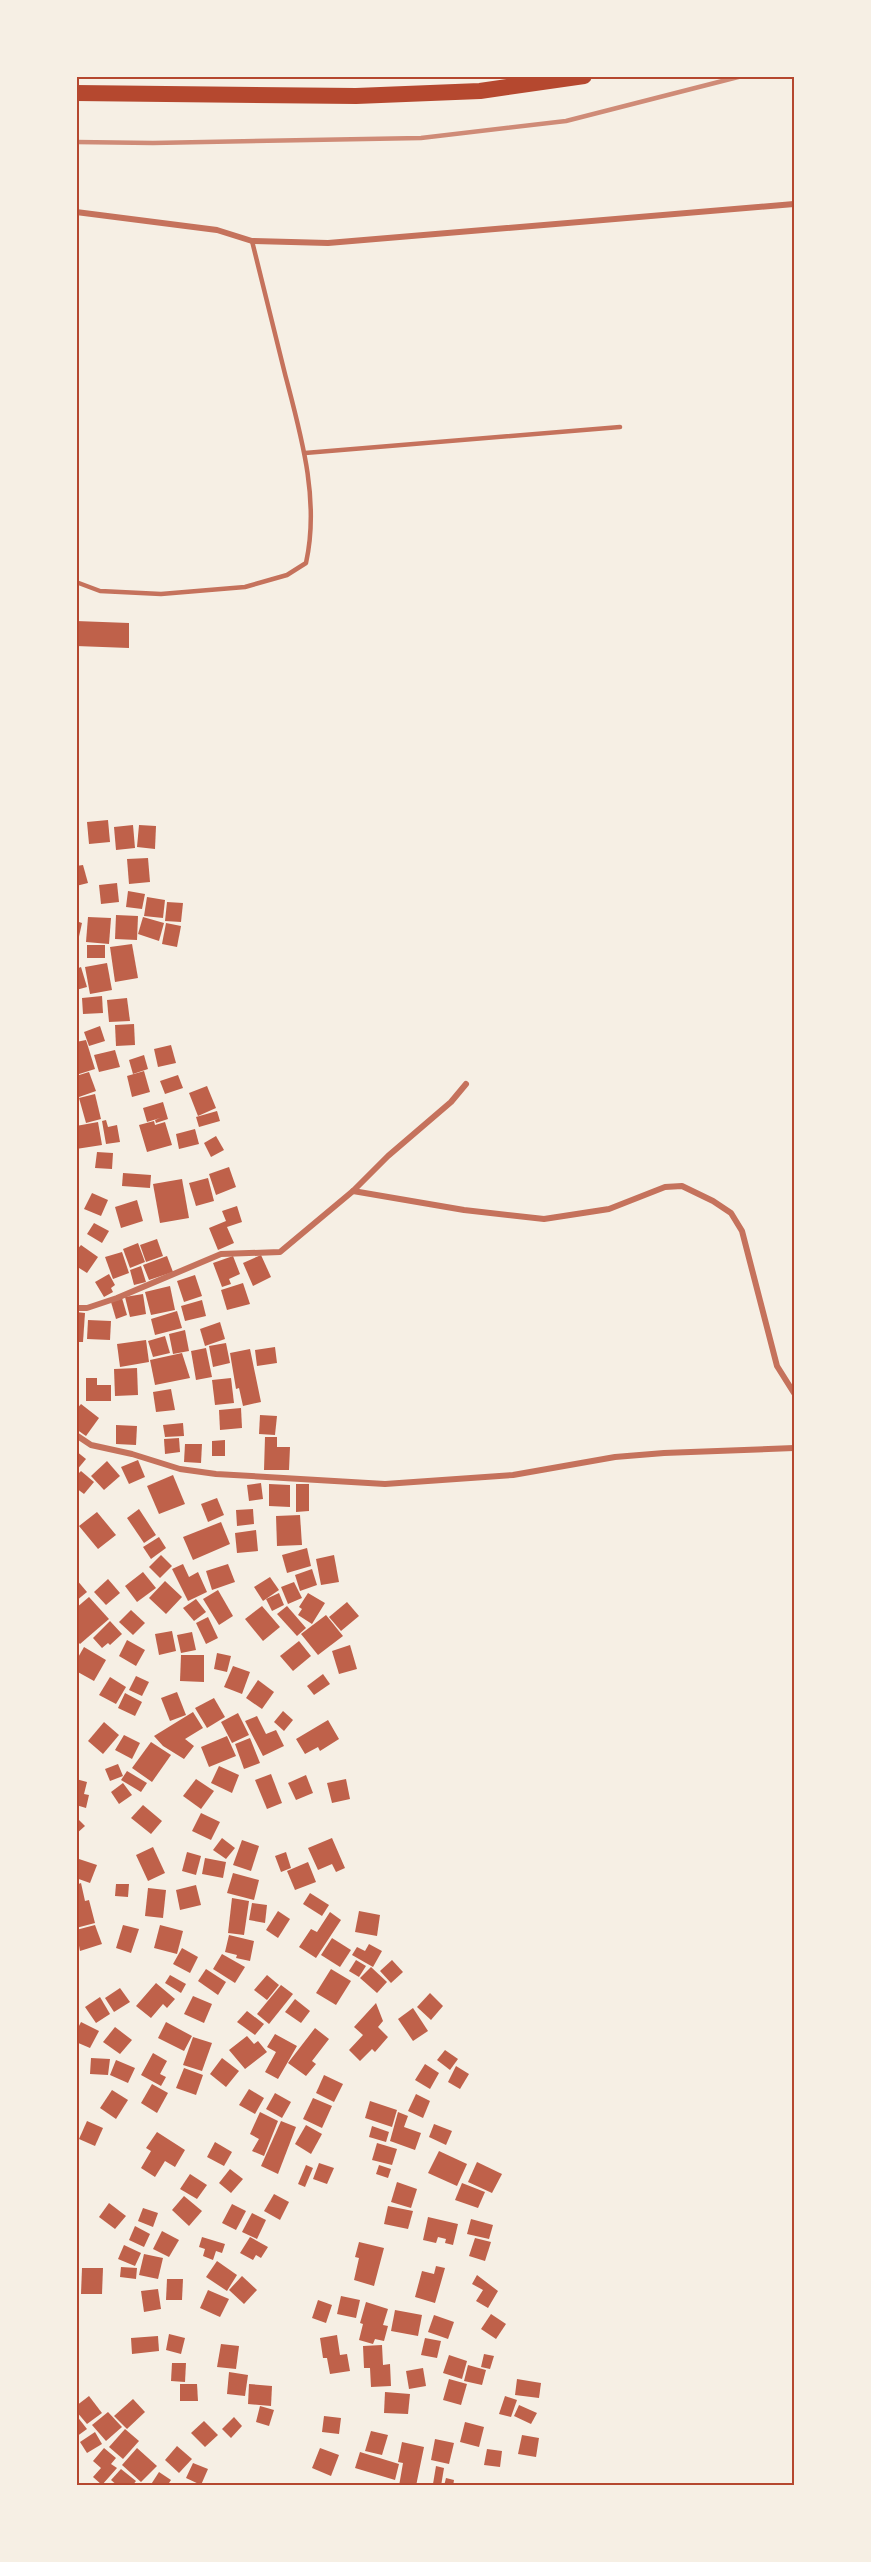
<svg xmlns="http://www.w3.org/2000/svg" width="871" height="2562" font-family="Inter,sans-serif">
<style>
.building{fill:#bf614a}
.lines{fill:none;stroke-linecap:round;stroke-linejoin:round}
.service{stroke:#c5725c;stroke-width:4.5}
.minor{stroke:#c5725c;stroke-width:6}
.trunk{stroke:#b5482f;stroke-width:16}
.rail{stroke:#cf8b77;stroke-width:4.5}
.neatline{fill:none;stroke:#b5482f;stroke-width:2}
</style>
<rect width="100%" height="100%" fill="#f6efe4"/>
<g class="building">
<polygon points="76,621 129,623 129,648 76,646"/>
<polygon points="108,820 110,842 89,844 87,822"/>
<polygon points="133,825 135,848 116,850 114,827"/>
<polygon points="139,825 156,826 155,849 137,847"/>
<polygon points="148,858 150,882 129,884 127,859"/>
<polygon points="83,865 88,883 76,886 76,866"/>
<polygon points="117,883 119,902 101,904 99,885"/>
<polygon points="128,891 145,894 142,909 126,907"/>
<polygon points="147,897 165,900 163,918 144,916"/>
<polygon points="167,902 183,903 181,922 165,921"/>
<polygon points="116,915 138,916 137,940 115,939"/>
<polygon points="88,917 111,918 109,944 86,942"/>
<polygon points="143,917 164,923 159,941 138,934"/>
<polygon points="76,921 82,923 78,941 76,940"/>
<polygon points="166,923 181,926 177,947 162,944"/>
<polygon points="132,944 138,978 115,982 110,947"/>
<rect x="87" y="945" width="18" height="13"/>
<polygon points="107,963 112,990 90,994 85,967"/>
<polygon points="81,967 87,987 76,990 76,969"/>
<polygon points="102,996 103,1013 83,1014 82,998"/>
<polygon points="127,998 130,1021 109,1022 107,1000"/>
<polygon points="134,1024 135,1045 116,1046 115,1025"/>
<polygon points="100,1026 105,1041 89,1046 84,1032"/>
<polygon points="86,1040 95,1069 76,1075 76,1042"/>
<polygon points="171,1045 176,1063 158,1067 154,1049"/>
<polygon points="115,1050 120,1067 99,1072 94,1055"/>
<polygon points="144,1055 148,1069 133,1074 129,1060"/>
<polygon points="144,1071 150,1092 132,1097 127,1076"/>
<polygon points="89,1072 96,1091 79,1097 76,1076"/>
<polygon points="178,1075 183,1088 165,1094 160,1081"/>
<polygon points="207,1086 216,1108 198,1116 189,1093"/>
<polygon points="95,1094 101,1119 86,1123 79,1098"/>
<polygon points="163,1102 168,1119 156,1123 155,1120 160,1118 147,1122 143,1108"/>
<polygon points="217,1111 220,1121 199,1127 196,1117"/>
<polygon points="106,1120 108,1127 117,1125 120,1142 106,1144 102,1121"/>
<polygon points="154,1121 155,1125 165,1122 172,1145 147,1152 139,1125"/>
<polygon points="98,1122 102,1145 76,1149 76,1126"/>
<polygon points="195,1129 199,1144 179,1149 176,1134"/>
<polygon points="216,1136 224,1150 211,1157 204,1143"/>
<polygon points="97,1152 113,1153 112,1169 95,1168"/>
<polygon points="229,1167 236,1187 216,1195 209,1174"/>
<polygon points="123,1173 151,1175 150,1188 122,1186"/>
<polygon points="208,1178 214,1201 196,1206 189,1183"/>
<polygon points="182,1179 189,1218 160,1223 153,1184"/>
<polygon points="92,1193 108,1200 101,1216 84,1209"/>
<polygon points="137,1200 143,1221 121,1228 115,1207"/>
<polygon points="237,1206 242,1222 227,1227 234,1243 218,1250 209,1228 226,1221 222,1211"/>
<polygon points="94,1223 109,1231 102,1243 87,1234"/>
<polygon points="157,1239 163,1256 146,1262 140,1245"/>
<polygon points="138,1243 145,1262 130,1268 123,1249"/>
<polygon points="81,1245 98,1257 87,1273 76,1266 76,1251"/>
<polygon points="122,1252 129,1273 113,1279 105,1257"/>
<polygon points="261,1255 271,1277 253,1286 243,1263"/>
<polygon points="167,1256 173,1272 149,1280 143,1265"/>
<polygon points="233,1256 240,1274 229,1279 231,1284 222,1287 213,1263"/>
<polygon points="141,1266 146,1282 134,1285 130,1270"/>
<polygon points="109,1274 115,1285 111,1288 113,1292 104,1297 95,1282"/>
<polygon points="195,1275 202,1296 184,1302 177,1281"/>
<polygon points="243,1283 250,1304 227,1310 221,1290"/>
<polygon points="170,1286 175,1310 151,1315 145,1292"/>
<polygon points="143,1294 146,1314 130,1317 125,1297"/>
<polygon points="122,1298 127,1315 116,1319 111,1302"/>
<polygon points="202,1300 206,1316 185,1321 181,1306"/>
<polygon points="177,1311 182,1328 155,1335 151,1319"/>
<polygon points="76,1312 85,1313 83,1342 76,1342"/>
<polygon points="88,1320 111,1321 110,1340 87,1339"/>
<polygon points="220,1322 225,1339 205,1346 200,1329"/>
<polygon points="185,1330 189,1351 173,1354 169,1334"/>
<polygon points="165,1336 170,1353 153,1357 148,1341"/>
<polygon points="146,1340 149,1362 120,1367 117,1344"/>
<polygon points="226,1343 230,1363 213,1367 209,1346"/>
<polygon points="275,1347 277,1363 257,1366 255,1350"/>
<polygon points="206,1348 212,1377 196,1380 191,1351"/>
<polygon points="250,1349 261,1402 243,1406 239,1388 236,1389 230,1353"/>
<polygon points="182,1353 190,1378 155,1385 150,1360"/>
<polygon points="137,1368 138,1395 115,1396 114,1369"/>
<polygon points="86,1378 97,1378 97,1385 111,1385 111,1401 86,1401"/>
<polygon points="231,1378 234,1403 215,1405 212,1380"/>
<polygon points="171,1389 175,1410 156,1412 153,1392"/>
<polygon points="81,1404 99,1418 86,1436 76,1429 76,1410"/>
<polygon points="241,1408 242,1428 220,1430 219,1410"/>
<polygon points="260,1415 277,1416 275,1435 259,1434"/>
<polygon points="183,1423 184,1436 165,1437 163,1425"/>
<polygon points="116,1425 137,1426 136,1445 116,1444"/>
<polygon points="265,1437 277,1437 277,1447 290,1447 289,1470 264,1470"/>
<polygon points="179,1438 180,1452 165,1454 164,1439"/>
<polygon points="225,1440 225,1456 212,1456 212,1441"/>
<polygon points="185,1444 202,1444 201,1463 184,1462"/>
<polygon points="76,1451 86,1459 76,1471"/>
<polygon points="138,1460 145,1477 129,1484 121,1467"/>
<polygon points="107,1461 120,1476 104,1490 91,1476"/>
<polygon points="81,1471 94,1482 84,1494 76,1488 76,1476"/>
<polygon points="173,1475 185,1504 159,1514 147,1486"/>
<polygon points="261,1483 263,1499 249,1501 247,1485"/>
<polygon points="269,1484 290,1485 290,1507 269,1506"/>
<polygon points="296,1484 309,1484 309,1511 296,1512"/>
<polygon points="217,1498 224,1515 208,1522 201,1504"/>
<polygon points="139,1509 156,1535 144,1543 127,1518"/>
<polygon points="253,1509 254,1524 237,1526 236,1510"/>
<polygon points="97,1512 116,1535 98,1549 79,1526"/>
<polygon points="300,1515 302,1545 277,1546 276,1516"/>
<polygon points="221,1522 230,1544 193,1560 183,1537"/>
<polygon points="256,1530 258,1551 237,1553 235,1533"/>
<polygon points="159,1537 166,1548 151,1559 143,1547"/>
<polygon points="307,1548 311,1566 287,1573 282,1555"/>
<polygon points="161,1555 172,1566 160,1578 149,1567"/>
<polygon points="334,1555 339,1582 321,1585 316,1559"/>
<polygon points="183,1564 189,1577 198,1572 207,1592 188,1601 172,1569"/>
<polygon points="228,1564 235,1582 212,1590 206,1571"/>
<polygon points="312,1569 317,1585 300,1591 295,1575"/>
<polygon points="143,1572 156,1588 137,1602 125,1586"/>
<polygon points="270,1577 279,1590 263,1601 254,1587"/>
<polygon points="76,1579 87,1592 76,1601"/>
<polygon points="108,1579 120,1593 106,1605 94,1592"/>
<polygon points="165,1581 182,1597 166,1614 149,1598"/>
<polygon points="294,1582 302,1598 288,1604 281,1587"/>
<polygon points="218,1590 233,1616 219,1625 203,1599"/>
<polygon points="279,1593 284,1605 272,1611 266,1599"/>
<polygon points="308,1593 325,1603 312,1624 298,1615 302,1609 299,1607"/>
<polygon points="89,1597 109,1619 80,1644 76,1640 76,1608"/>
<polygon points="196,1599 206,1612 194,1621 183,1608"/>
<polygon points="347,1602 359,1616 341,1631 329,1617"/>
<polygon points="262,1606 280,1627 263,1641 245,1619"/>
<polygon points="287,1606 306,1628 297,1636 277,1614"/>
<polygon points="131,1610 145,1623 133,1635 119,1622"/>
<polygon points="326,1615 343,1636 318,1655 301,1634"/>
<polygon points="208,1617 218,1638 206,1644 196,1623"/>
<polygon points="110,1621 122,1634 110,1645 108,1643 102,1648 93,1638"/>
<polygon points="172,1631 176,1651 159,1655 155,1634"/>
<polygon points="192,1632 196,1650 181,1653 177,1635"/>
<polygon points="127,1640 145,1650 136,1666 119,1656"/>
<polygon points="299,1641 311,1656 293,1671 280,1656"/>
<polygon points="350,1645 357,1669 339,1674 332,1651"/>
<polygon points="84,1647 106,1660 94,1681 76,1671 76,1661"/>
<polygon points="217,1653 231,1656 227,1672 214,1669"/>
<polygon points="181,1655 204,1655 204,1682 180,1681"/>
<polygon points="233,1666 250,1672 242,1694 224,1687"/>
<polygon points="323,1674 330,1684 314,1695 307,1686"/>
<polygon points="136,1676 149,1682 142,1696 129,1690"/>
<polygon points="110,1677 126,1687 116,1704 99,1695"/>
<polygon points="258,1680 274,1692 262,1709 246,1698"/>
<polygon points="177,1692 186,1715 170,1721 161,1698"/>
<polygon points="125,1693 142,1702 135,1716 118,1708"/>
<polygon points="214,1698 225,1717 207,1728 195,1708"/>
<polygon points="283,1711 293,1720 284,1731 274,1722"/>
<polygon points="193,1712 203,1728 185,1739 194,1746 184,1759 163,1746 154,1736"/>
<polygon points="238,1713 249,1735 232,1743 221,1722"/>
<polygon points="257,1716 266,1734 276,1730 284,1746 263,1756 245,1721"/>
<polygon points="328,1720 339,1739 320,1751 318,1747 305,1754 296,1739"/>
<polygon points="104,1722 119,1735 103,1754 88,1741"/>
<polygon points="124,1735 140,1743 132,1759 115,1750"/>
<polygon points="227,1736 236,1756 209,1767 201,1747"/>
<polygon points="250,1738 260,1763 244,1769 235,1744"/>
<polygon points="151,1742 171,1755 152,1782 132,1768"/>
<polygon points="118,1764 123,1776 110,1781 105,1769"/>
<polygon points="219,1766 239,1775 232,1793 211,1783"/>
<polygon points="127,1771 147,1783 141,1792 121,1780"/>
<polygon points="271,1774 282,1803 267,1809 255,1780"/>
<polygon points="306,1775 313,1793 296,1800 288,1783"/>
<polygon points="76,1779 87,1782 84,1794 89,1795 86,1808 76,1805"/>
<polygon points="196,1779 214,1791 201,1809 183,1796"/>
<polygon points="346,1779 350,1799 332,1803 327,1783"/>
<polygon points="123,1783 132,1795 119,1804 111,1792"/>
<polygon points="143,1805 162,1821 151,1834 131,1818"/>
<polygon points="201,1813 220,1822 211,1840 192,1831"/>
<polygon points="76,1817 85,1826 76,1834"/>
<polygon points="222,1838 235,1848 226,1859 213,1850"/>
<polygon points="332,1838 345,1868 336,1872 332,1864 318,1870 308,1848"/>
<polygon points="242,1840 259,1846 251,1871 233,1865"/>
<polygon points="153,1847 165,1873 148,1881 136,1855"/>
<polygon points="187,1852 201,1856 196,1875 182,1871"/>
<polygon points="286,1852 291,1868 281,1872 275,1856"/>
<polygon points="205,1858 226,1862 223,1878 202,1874"/>
<polygon points="79,1859 97,1865 90,1883 76,1878"/>
<polygon points="308,1862 316,1882 295,1890 287,1871"/>
<polygon points="233,1873 259,1880 254,1900 227,1893"/>
<polygon points="81,1883 85,1901 89,1900 95,1923 76,1928 76,1885"/>
<polygon points="116,1884 129,1884 128,1897 115,1896"/>
<polygon points="196,1885 201,1905 180,1910 176,1890"/>
<polygon points="148,1888 166,1890 163,1918 145,1916"/>
<polygon points="310,1893 329,1905 322,1916 303,1904"/>
<polygon points="232,1898 249,1901 244,1935 228,1933"/>
<polygon points="252,1903 267,1905 265,1923 249,1920"/>
<polygon points="278,1911 290,1919 278,1938 266,1930"/>
<polygon points="359,1911 380,1915 377,1936 355,1932"/>
<polygon points="330,1912 341,1920 316,1958 299,1947 311,1929 317,1932"/>
<polygon points="95,1925 102,1944 80,1951 76,1930"/>
<polygon points="123,1925 139,1929 131,1953 116,1948"/>
<polygon points="160,1925 183,1931 177,1954 154,1948"/>
<polygon points="229,1935 254,1941 250,1961 236,1958 237,1955 225,1952"/>
<polygon points="332,1938 351,1950 340,1967 321,1955"/>
<polygon points="369,1944 382,1951 373,1967 352,1955 357,1947 365,1951"/>
<polygon points="182,1948 198,1957 190,1973 173,1964"/>
<polygon points="222,1954 245,1967 235,1983 213,1969"/>
<polygon points="356,1960 366,1966 359,1977 349,1971"/>
<polygon points="392,1960 403,1972 391,1983 380,1971"/>
<polygon points="371,1967 387,1982 377,1993 360,1978"/>
<polygon points="206,1969 226,1982 218,1995 198,1981"/>
<polygon points="331,1969 351,1981 336,2005 316,1993"/>
<polygon points="170,1975 186,1984 181,1993 165,1983"/>
<polygon points="267,1975 279,1985 267,2000 254,1990"/>
<polygon points="156,1983 175,1999 167,2008 163,2004 151,2018 136,2006"/>
<polygon points="281,1985 293,1994 269,2024 257,2014"/>
<polygon points="120,1988 130,2002 114,2012 105,1998"/>
<polygon points="430,1993 443,2006 431,2020 417,2007"/>
<polygon points="193,1996 212,2004 204,2023 184,2014"/>
<polygon points="100,1997 110,2014 96,2023 85,2007"/>
<polygon points="295,1999 310,2011 301,2023 285,2012"/>
<polygon points="376,2003 383,2021 378,2027 388,2037 375,2052 372,2049 360,2061 349,2050 363,2035 354,2027"/>
<polygon points="413,2008 428,2031 413,2041 398,2019"/>
<polygon points="247,2011 264,2024 255,2035 237,2022"/>
<polygon points="81,2022 99,2031 90,2048 76,2042 76,2032"/>
<polygon points="166,2022 192,2036 184,2051 158,2038"/>
<polygon points="115,2027 132,2040 120,2054 103,2042"/>
<polygon points="315,2028 329,2039 312,2061 316,2064 306,2076 288,2063"/>
<polygon points="275,2034 297,2046 278,2079 265,2072 276,2052 267,2047"/>
<polygon points="247,2036 254,2044 258,2041 267,2052 245,2069 229,2050"/>
<polygon points="193,2037 212,2043 202,2071 183,2065"/>
<polygon points="445,2050 458,2059 450,2070 437,2060"/>
<polygon points="153,2053 167,2061 160,2074 166,2077 161,2086 141,2075"/>
<polygon points="91,2058 110,2059 108,2075 90,2074"/>
<polygon points="222,2058 239,2071 226,2087 210,2074"/>
<polygon points="116,2060 135,2068 128,2083 110,2075"/>
<polygon points="425,2064 439,2073 430,2089 415,2080"/>
<polygon points="456,2066 469,2074 460,2089 448,2082"/>
<polygon points="184,2068 203,2075 196,2095 176,2088"/>
<polygon points="324,2075 343,2084 334,2102 316,2093"/>
<polygon points="152,2084 168,2093 157,2113 141,2103"/>
<polygon points="249,2089 264,2098 255,2114 239,2105"/>
<polygon points="112,2090 128,2100 116,2119 100,2108"/>
<polygon points="275,2093 291,2102 282,2118 266,2109"/>
<polygon points="416,2094 430,2101 423,2118 408,2111"/>
<polygon points="313,2098 332,2106 322,2128 303,2119"/>
<polygon points="370,2101 397,2110 392,2127 365,2118"/>
<polygon points="260,2112 278,2121 264,2156 252,2151 259,2139 250,2134"/>
<polygon points="398,2112 408,2116 404,2127 421,2133 415,2150 390,2141"/>
<polygon points="87,2121 103,2128 95,2146 79,2139"/>
<polygon points="281,2121 296,2127 278,2174 261,2166"/>
<polygon points="434,2124 452,2131 446,2145 429,2137"/>
<polygon points="306,2125 322,2134 311,2154 295,2144"/>
<polygon points="372,2126 389,2132 386,2142 369,2137"/>
<polygon points="157,2132 185,2150 175,2167 165,2161 155,2177 141,2168 151,2151 146,2148"/>
<polygon points="215,2142 232,2152 224,2166 207,2157"/>
<polygon points="377,2143 397,2149 392,2165 372,2160"/>
<polygon points="439,2151 467,2164 457,2186 428,2173"/>
<polygon points="477,2162 502,2174 492,2193 468,2182"/>
<polygon points="319,2163 334,2168 327,2184 313,2179"/>
<polygon points="306,2165 313,2168 305,2187 298,2184"/>
<polygon points="379,2165 391,2169 388,2178 376,2174"/>
<polygon points="230,2169 243,2179 231,2193 219,2183"/>
<polygon points="190,2174 207,2185 197,2199 180,2189"/>
<polygon points="397,2182 417,2189 411,2208 391,2202"/>
<polygon points="462,2183 485,2192 478,2208 455,2200"/>
<polygon points="274,2194 289,2202 280,2220 264,2211"/>
<polygon points="184,2196 202,2211 189,2226 172,2210"/>
<polygon points="109,2203 126,2216 115,2229 99,2217"/>
<polygon points="232,2204 246,2211 236,2230 222,2223"/>
<polygon points="388,2206 413,2211 408,2229 384,2224"/>
<polygon points="143,2208 158,2213 153,2227 138,2221"/>
<polygon points="252,2213 266,2220 257,2239 242,2232"/>
<polygon points="428,2217 458,2224 453,2245 445,2243 446,2239 438,2237 436,2243 423,2240"/>
<polygon points="471,2219 493,2225 489,2239 467,2234"/>
<polygon points="135,2226 150,2234 144,2247 129,2240"/>
<polygon points="162,2231 179,2240 169,2257 153,2249"/>
<polygon points="202,2237 225,2244 222,2253 216,2251 213,2260 203,2256 205,2249 199,2247"/>
<polygon points="250,2237 268,2247 261,2258 256,2255 253,2260 240,2253"/>
<polygon points="475,2238 491,2242 485,2261 469,2256"/>
<polygon points="359,2242 384,2248 374,2286 354,2280 359,2258 355,2257"/>
<polygon points="124,2245 141,2253 135,2266 118,2259"/>
<polygon points="144,2254 163,2258 158,2279 139,2275"/>
<polygon points="217,2261 237,2275 227,2291 206,2277"/>
<polygon points="436,2266 445,2268 435,2303 415,2297 422,2271 434,2274"/>
<polygon points="121,2267 137,2268 136,2279 120,2277"/>
<polygon points="82,2268 103,2268 102,2294 81,2294"/>
<polygon points="477,2275 498,2291 488,2308 476,2301 483,2290 472,2284"/>
<polygon points="242,2276 257,2290 244,2304 229,2290"/>
<polygon points="167,2279 183,2279 182,2300 166,2300"/>
<polygon points="158,2289 161,2309 144,2312 141,2291"/>
<polygon points="208,2290 229,2299 220,2317 200,2308"/>
<polygon points="341,2296 360,2300 356,2318 337,2314"/>
<polygon points="318,2300 332,2305 326,2323 312,2318"/>
<polygon points="366,2302 388,2309 383,2325 388,2326 384,2341 375,2339 373,2344 359,2340 363,2324 360,2323"/>
<polygon points="395,2310 422,2315 418,2336 391,2331"/>
<polygon points="491,2314 506,2324 496,2339 481,2329"/>
<polygon points="434,2315 454,2322 448,2339 428,2332"/>
<polygon points="169,2334 185,2338 181,2354 166,2350"/>
<polygon points="337,2335 340,2355 347,2354 350,2371 330,2374 327,2358 323,2358 320,2338"/>
<polygon points="158,2336 159,2351 132,2354 131,2338"/>
<polygon points="425,2338 441,2341 437,2358 421,2355"/>
<polygon points="221,2344 239,2346 236,2369 217,2367"/>
<polygon points="382,2345 383,2365 390,2364 391,2386 371,2387 370,2368 364,2368 363,2346"/>
<polygon points="484,2354 494,2356 490,2369 481,2367"/>
<polygon points="449,2355 467,2361 462,2379 443,2373"/>
<polygon points="172,2363 186,2363 185,2382 171,2381"/>
<polygon points="468,2365 486,2370 482,2385 464,2381"/>
<polygon points="423,2368 426,2386 409,2389 406,2371"/>
<polygon points="229,2372 248,2375 245,2396 227,2394"/>
<polygon points="449,2379 467,2384 461,2405 443,2400"/>
<polygon points="517,2379 541,2383 539,2398 515,2395"/>
<polygon points="180,2384 197,2384 198,2401 180,2401"/>
<polygon points="249,2384 272,2386 271,2406 248,2404"/>
<polygon points="385,2392 410,2394 408,2414 384,2413"/>
<polygon points="89,2396 102,2413 87,2424 76,2411 76,2406"/>
<polygon points="505,2396 517,2400 511,2417 499,2414"/>
<polygon points="133,2399 145,2412 127,2429 114,2416"/>
<polygon points="519,2405 537,2413 531,2424 514,2416"/>
<polygon points="260,2406 274,2410 269,2426 256,2422"/>
<polygon points="108,2412 122,2427 106,2441 92,2425"/>
<polygon points="76,2415 87,2429 76,2437"/>
<polygon points="324,2416 341,2418 339,2434 322,2432"/>
<polygon points="234,2417 242,2426 231,2438 222,2429"/>
<polygon points="204,2421 218,2435 205,2447 191,2433"/>
<polygon points="465,2422 484,2427 479,2447 460,2442"/>
<polygon points="125,2429 139,2441 123,2459 109,2447"/>
<polygon points="371,2431 388,2435 382,2455 365,2451"/>
<polygon points="95,2432 102,2444 87,2453 80,2442"/>
<polygon points="522,2435 539,2438 536,2457 518,2454"/>
<polygon points="435,2439 454,2443 449,2464 431,2460"/>
<polygon points="402,2442 424,2447 416,2486 399,2486 403,2463 398,2462"/>
<polygon points="177,2446 192,2459 179,2473 165,2460"/>
<polygon points="104,2448 116,2458 111,2464 117,2468 102,2485 93,2477 101,2468 93,2461"/>
<polygon points="137,2448 157,2466 141,2482 122,2465"/>
<polygon points="320,2448 339,2455 331,2476 312,2468"/>
<polygon points="487,2449 502,2451 500,2467 484,2465"/>
<polygon points="360,2452 399,2464 395,2480 355,2468"/>
<polygon points="193,2463 208,2469 201,2485 186,2478"/>
<polygon points="436,2466 444,2468 441,2486 433,2484"/>
<polygon points="121,2469 136,2481 132,2486 118,2486 111,2480"/>
<polygon points="159,2472 171,2480 167,2486 150,2486"/>
<polygon points="446,2478 454,2480 453,2486 444,2486"/>
</g>
<g class="lines">
<g class="service">
<polyline points="305,453 620,427"/>
<path d="M 76,582 L 100,591 L 161,594 L 245,587 L 287,575 L 306,563 C 320,500 301,435 285,374 C 274,330 263,285 252,241"/>
</g>
<g class="minor">
<polyline points="76,212 217,230 252,241 328,243 794,204"/>
<polyline points="353,1191 464,1210 544,1219 609,1209 665,1187 682,1186 713,1201 731,1213 742,1231 777,1366 794,1393"/>
<polyline points="76,1308 87,1308 117,1298 221,1254 280,1252 353,1191 388,1156 451,1102 466,1084"/>
<polyline points="76,1435 91,1445 132,1454 180,1469 216,1474 385,1484 513,1475 615,1457 664,1453 794,1448"/>
</g>
<polyline class="trunk" points="76,93 356,96 480,91 584,76"/>
<polyline class="rail" points="76,142 153,143 421,138 566,121 742,76"/>
</g>
<rect width="871" height="2562" fill="none" stroke="#f6efe4" stroke-width="156"/>
<rect x="78" y="78" width="715" height="2406" class="neatline"/>
</svg>
